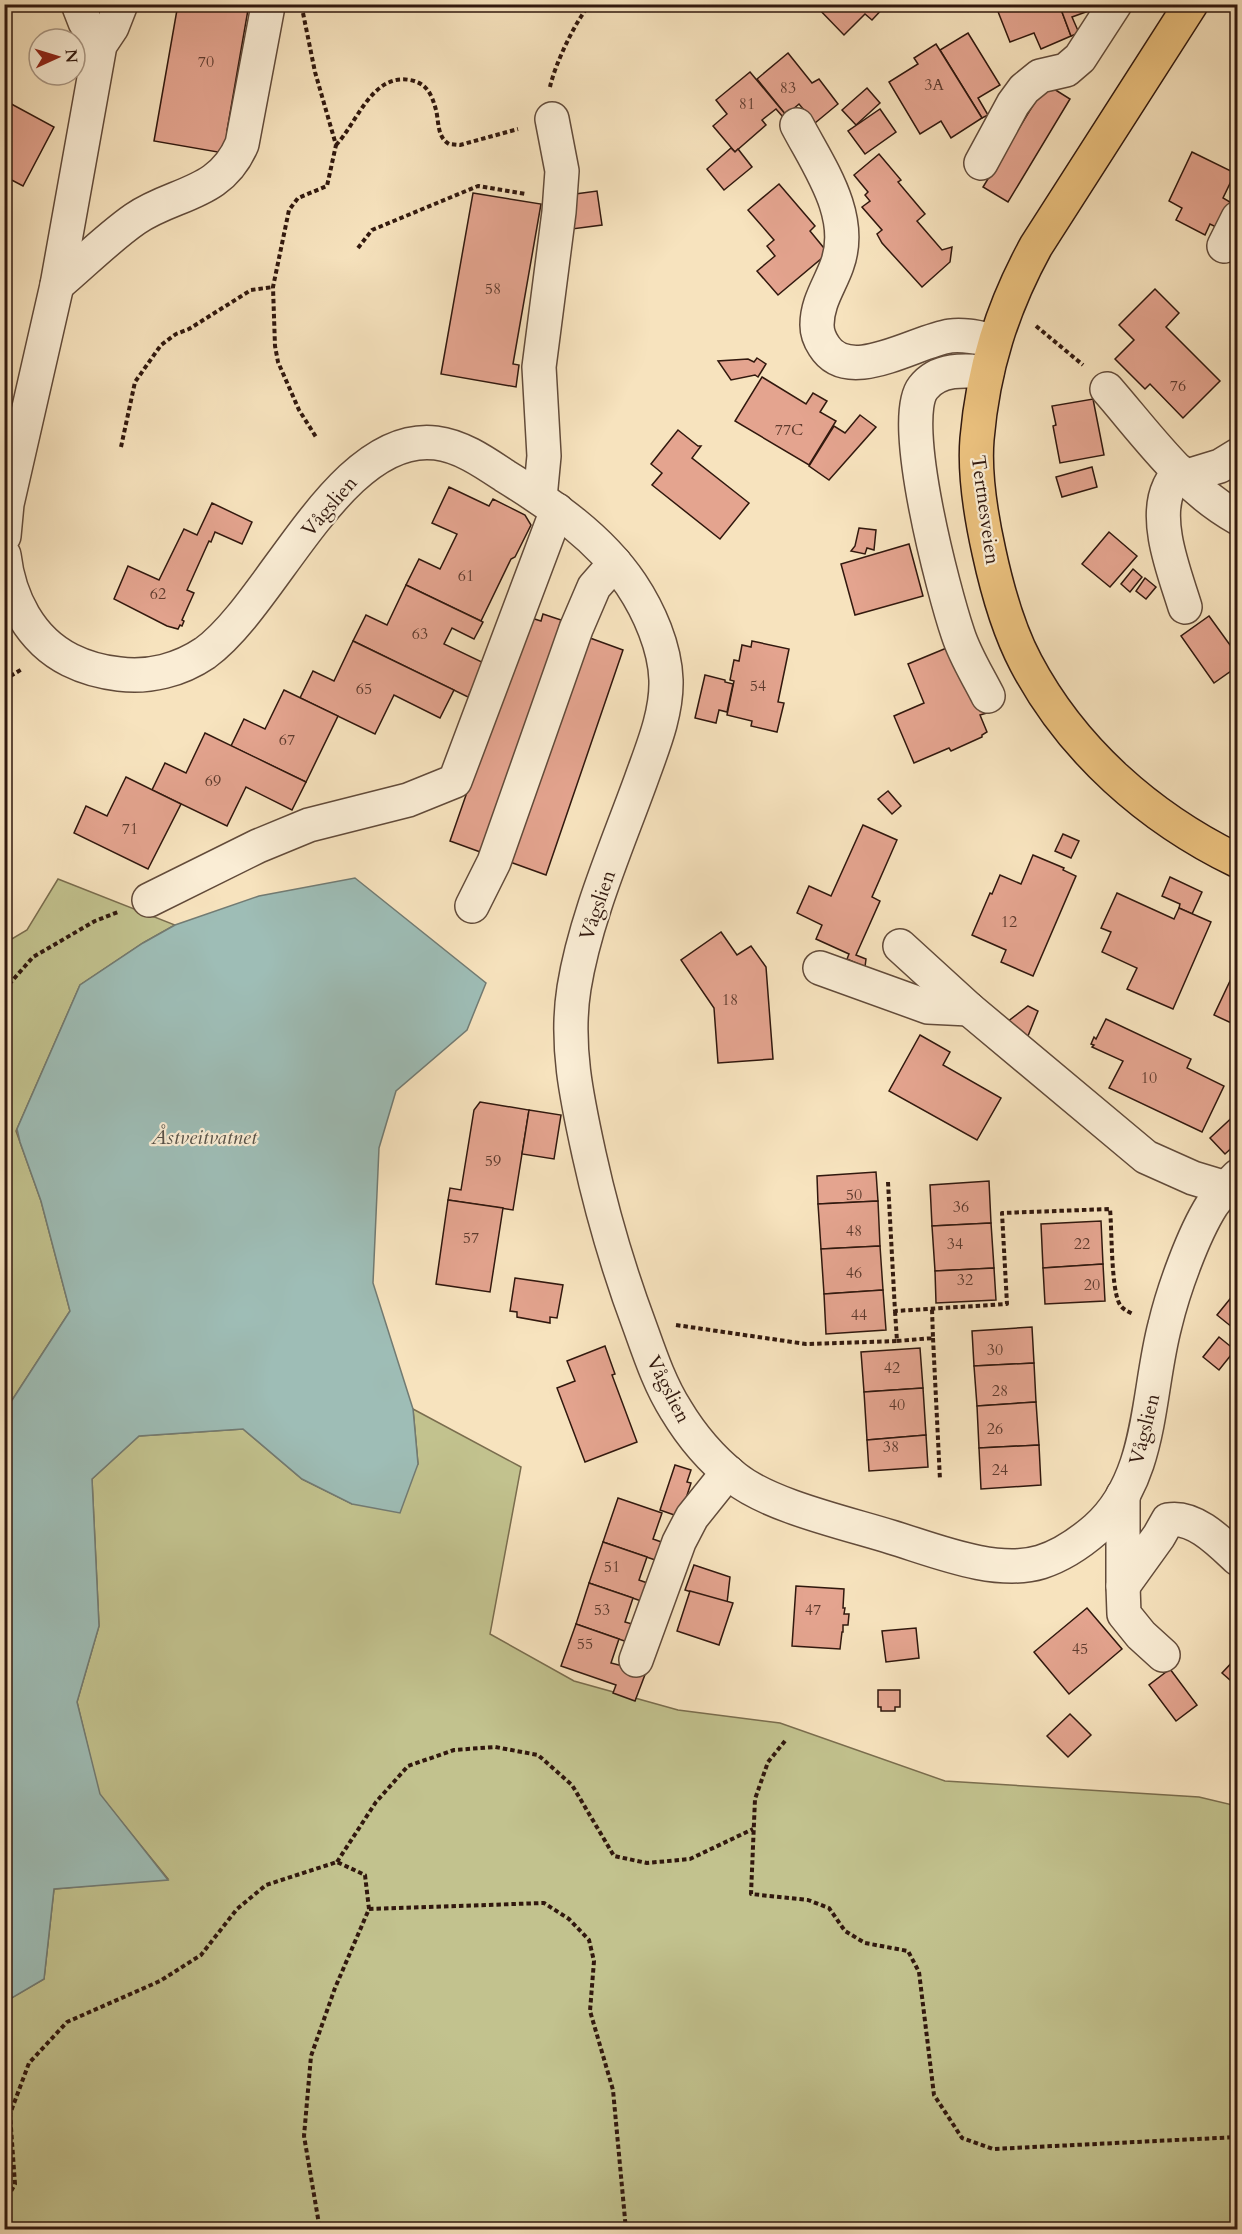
<svg xmlns="http://www.w3.org/2000/svg" width="1242" height="2234" font-family="Cardo,serif">
<style>
.green{fill:#c2c28e;stroke:#7a6d4e;stroke-width:1.5}
.water{fill:#9ebdb6;stroke:#727b73;stroke-width:1.5}
.building{fill:#e4a48f;stroke:#31180e;stroke-width:1.5}
.lines{fill:none;stroke-linecap:round;stroke-linejoin:round}
.minor-casing{stroke:#624b3a;stroke-width:36}
.major-casing{stroke:#31180e;stroke-width:36}
.path{stroke:#31180e;stroke-width:4;stroke-dasharray:4.5 3;stroke-linecap:butt}
.minor{stroke:#faedd5;stroke-width:33}
.major{stroke:#ecc27f;stroke-width:33}
.labels{text-anchor:middle;stroke-width:4.5;stroke-linejoin:round;paint-order:stroke}
.number-label{font-size:16px;fill:#5e3b2e}
.street-label{font-size:20px;fill:#31180e;stroke:#faedd5}
.water-label{font-size:21px;font-style:italic;fill:#575249;stroke:#faedd5}
</style>
<rect width="100%" height="100%" fill="#f7e3be"/>
<filter id="stains"><feTurbulence type="fractalNoise" baseFrequency=".00333" numOctaves="4"/><feColorMatrix values="0 0 0 0 .2 0 0 0 0 .09 0 0 0 0 .02 0 0 0 .5 -.17"/></filter>
<radialGradient id="worn" r=".72"><stop offset=".6" stop-color="#630" stop-opacity="0"/><stop offset="1" stop-color="#630" stop-opacity=".3"/></radialGradient>
<g class="green">
<polygon points="58,879 175,925 143,943 80,985 16,1131 41,1201 70,1311 5,1411 5,943 27,930"/>
<polygon points="413,1409 521,1467 490,1634 574,1681 678,1710 780,1723 945,1781 1199,1797 1237,1806 1237,2229 5,2229 4,2002 44,1979 54,1889 168,1879 99,1794 77,1702 99,1626 92,1479 139,1436 243,1429 302,1479 352,1504 418,1464"/>
</g>
<polygon class="water" points="355,878 486,983 467,1030 396,1091 379,1148 373,1283 413,1409 418,1464 400,1513 352,1504 302,1479 243,1429 139,1436 92,1479 99,1626 77,1702 100,1794 168,1880 54,1889 44,1979 5,2002 5,1411 70,1311 41,1201 20,1142 17,1129 80,985 143,943 175,925 259,896"/>
<g class="building">
<polygon points="178,4 249,4 227,131 233,132 229,154 154,141"/>
<polygon points="814,4 887,4 872,20 865,14 844,35"/>
<polygon points="995,4 1059,4 1071,36 1041,49 1034,33 1010,42"/>
<polygon points="1059,4 1096,4 1097,8 1072,17 1079,33 1071,36"/>
<polygon points="968,33 1000,85 978,98 988,115 982,118 940,50"/>
<polygon points="936,44 982,118 951,138 941,121 920,134 889,82 918,64 914,58"/>
<polygon points="788,53 812,83 819,79 838,104 815,123 799,104 786,115 757,79"/>
<polygon points="750,72 786,115 783,117 776,109 762,120 766,125 735,152 713,126 727,114 716,100"/>
<polygon points="1046,84 1070,99 1008,202 983,187"/>
<polygon points="867,88 880,103 856,125 842,110"/>
<polygon points="4,100 54,127 23,186 4,176"/>
<polygon points="880,109 896,132 865,154 848,131"/>
<polygon points="731,148 735,152 738,149 752,167 724,190 707,169"/>
<polygon points="1192,152 1235,173 1223,198 1230,202 1218,228 1210,224 1205,235 1176,220 1182,208 1169,201"/>
<polygon points="879,154 901,180 898,182 925,214 917,221 942,250 952,247 950,262 922,287 882,243 877,234 882,230 862,207 870,201 865,195 868,192 854,175"/>
<polygon points="779,184 815,226 810,231 828,253 778,295 757,271 775,256 767,246 774,240 748,210"/>
<polygon points="597,191 602,225 572,229 568,195"/>
<polygon points="473,193 541,204 513,364 519,365 516,387 441,374"/>
<polygon points="1155,289 1179,313 1166,327 1220,381 1183,418 1150,384 1145,389 1115,359 1134,340 1119,325"/>
<polygon points="757,358 766,364 758,377 755,375 731,380 718,361 748,359 754,362"/>
<polygon points="762,377 806,404 813,393 827,401 820,412 836,421 809,465 735,421"/>
<polygon points="1238,381 1238,405 1231,399"/>
<polygon points="1093,399 1104,455 1060,463 1053,426 1056,425 1052,406"/>
<polygon points="860,415 876,427 829,480 809,466 834,426 845,433"/>
<polygon points="678,430 698,446 701,446 692,458 749,503 720,539 652,485 662,473 651,464"/>
<polygon points="1092,467 1097,487 1062,497 1056,477"/>
<polygon points="449,487 489,506 493,499 525,515 531,525 515,557 511,559 481,621 406,585 419,559 440,569 457,534 432,523"/>
<polygon points="212,503 252,522 242,544 215,532 211,542 209,541 187,590 194,593 182,620 184,621 182,626 180,625 178,629 167,626 114,599 128,566 159,580 184,529 197,535"/>
<polygon points="859,528 876,530 874,550 867,548 865,554 851,551 855,546"/>
<polygon points="1109,532 1137,556 1110,587 1082,564"/>
<polygon points="909,544 923,596 855,615 841,564"/>
<polygon points="1133,569 1142,577 1130,592 1121,584"/>
<polygon points="1145,578 1156,587 1146,599 1136,591"/>
<polygon points="406,585 483,622 474,639 452,628 444,644 484,663 468,697 353,641 366,615 387,625"/>
<polygon points="543,614 561,620 559,627 560,628 483,853 450,841 528,617 541,621"/>
<polygon points="1209,616 1238,656 1238,666 1214,683 1181,636"/>
<polygon points="590,638 623,650 546,875 510,862"/>
<polygon points="353,641 454,690 440,718 394,695 375,734 300,698 313,671 334,681"/>
<polygon points="752,641 789,649 778,702 784,703 777,732 751,726 752,721 727,715 734,681 730,680 734,660 739,661 742,645 751,647"/>
<polygon points="949,647 983,702 987,713 980,715 987,732 982,735 982,737 951,751 949,748 914,763 894,716 924,703 908,664"/>
<polygon points="705,675 725,680 725,682 733,684 727,712 719,710 716,723 695,718"/>
<polygon points="284,690 338,716 306,782 231,746 244,719 265,729"/>
<polygon points="205,733 306,782 292,810 246,787 227,826 152,790 165,763 186,773"/>
<polygon points="126,777 181,804 148,869 74,833 86,806 107,816"/>
<polygon points="888,791 901,806 892,814 878,799"/>
<polygon points="863,825 897,840 872,897 880,901 856,955 866,959 865,967 847,959 849,954 816,939 822,925 797,913 809,886 831,896"/>
<polygon points="1063,834 1079,841 1071,858 1055,851"/>
<polygon points="1033,855 1064,868 1063,870 1076,876 1033,976 1001,962 1006,950 972,935 990,893 992,894 1000,875 1021,884"/>
<polygon points="1170,877 1202,892 1192,914 1179,908 1180,904 1162,896"/>
<polygon points="1117,893 1174,919 1179,908 1211,922 1173,1009 1127,989 1137,968 1102,952 1111,932 1101,928"/>
<polygon points="721,932 737,955 751,946 766,967 773,1059 718,1063 714,1008 681,960"/>
<polygon points="1238,964 1238,1026 1214,1015"/>
<polygon points="1028,1006 1038,1011 1026,1041 1007,1022"/>
<polygon points="1106,1019 1191,1059 1187,1068 1224,1086 1202,1132 1109,1088 1123,1061 1092,1047 1094,1045 1091,1044 1094,1037 1096,1039"/>
<polygon points="920,1035 950,1052 943,1065 1001,1098 977,1140 889,1091"/>
<polygon points="480,1102 529,1110 513,1210 448,1200 450,1188 461,1190 474,1110"/>
<polygon points="529,1110 561,1115 554,1159 522,1154"/>
<polygon points="1238,1112 1238,1142 1225,1154 1210,1138"/>
<polygon points="876,1172 878,1201 818,1204 817,1176"/>
<polygon points="989,1181 991,1223 932,1226 930,1185"/>
<polygon points="448,1200 503,1208 490,1292 436,1284"/>
<polygon points="878,1201 880,1246 821,1249 818,1204"/>
<polygon points="1101,1221 1103,1264 1043,1268 1041,1224"/>
<polygon points="991,1223 994,1268 935,1271 932,1226"/>
<polygon points="880,1246 883,1290 824,1294 821,1249"/>
<polygon points="1103,1264 1105,1301 1045,1304 1043,1268"/>
<polygon points="994,1268 996,1300 936,1303 935,1271"/>
<polygon points="515,1278 563,1285 557,1318 550,1317 550,1323 517,1317 517,1312 510,1311"/>
<polygon points="1238,1289 1238,1332 1217,1315"/>
<polygon points="883,1290 886,1330 826,1334 824,1294"/>
<polygon points="1032,1327 1034,1363 974,1366 972,1331"/>
<polygon points="1219,1337 1235,1350 1219,1370 1203,1357"/>
<polygon points="605,1346 615,1374 612,1375 637,1442 585,1462 557,1388 575,1381 567,1361"/>
<polygon points="920,1348 923,1388 864,1392 861,1352"/>
<polygon points="1034,1363 1036,1402 977,1406 974,1366"/>
<polygon points="923,1388 926,1435 867,1440 864,1392"/>
<polygon points="1036,1402 1039,1445 979,1448 977,1406"/>
<polygon points="926,1435 928,1467 869,1471 867,1440"/>
<polygon points="1039,1445 1041,1485 981,1489 979,1448"/>
<polygon points="675,1465 691,1470 687,1482 691,1483 680,1517 660,1510"/>
<polygon points="618,1498 662,1513 653,1539 667,1544 661,1562 603,1542"/>
<polygon points="603,1542 647,1557 639,1580 653,1585 647,1603 589,1583"/>
<polygon points="694,1565 730,1577 727,1603 685,1590"/>
<polygon points="589,1583 633,1598 625,1622 639,1626 633,1644 576,1624"/>
<polygon points="796,1586 844,1589 843,1608 845,1608 844,1614 849,1614 848,1625 843,1625 843,1632 842,1632 840,1649 792,1646"/>
<polygon points="690,1591 733,1603 719,1645 677,1631"/>
<polygon points="1087,1608 1122,1649 1069,1694 1034,1652"/>
<polygon points="576,1624 619,1639 611,1663 646,1672 635,1701 613,1693 616,1685 561,1666"/>
<polygon points="916,1628 919,1658 886,1662 882,1631"/>
<polygon points="1238,1656 1238,1687 1222,1673"/>
<polygon points="1170,1669 1197,1705 1176,1721 1149,1685"/>
<polygon points="878,1690 900,1690 900,1707 895,1707 895,1711 881,1711 881,1707 878,1707"/>
<polygon points="1070,1714 1091,1735 1068,1757 1047,1736"/>
</g>
<g class="lines">
<g class="minor-casing">
<g id="minor">
<polyline points="78,4 85,22 100,45"/>
<path d="M 797,125 C 819,167 855,216 837,265 C 830,285 817,302 817,325 C 817,332 820,340 824,346 C 849,386 915,341 950,336 C 965,334 980,338 995,341"/>
<polyline points="981,163 1013,104 1024,89 1040,76 1066,70 1080,58 1115,4"/>
<polyline points="1224,246 1238,218"/>
<path d="M 57,285 C 82,264 109,237 135,219 C 174,192 220,196 242,144 L 268,6"/>
<path d="M 987,372 C 965,370 938,368 923,388 C 898,420 944,593 958,634 C 965,656 978,676 988,696"/>
<path d="M 1107,389 C 1147,435 1184,488 1238,518"/>
<path d="M 1179,471 C 1175,477 1171,482 1169,487 C 1153,521 1175,574 1185,607"/>
<polyline points="1184,477 1220,466 1238,455"/>
<polyline points="540,498 544,456 539,367 559,212 562,171 552,119"/>
<polyline points="4,536 7,504 57,285 100,45 112,27 121,4"/>
<path d="M 4,555 C 9,598 30,640 70,660 C 86,668 101,672 119,674 C 149,678 180,670 205,653 C 273,604 340,431 436,443 C 461,446 484,462 505,476 C 552,505 600,538 631,584 C 649,611 665,647 666,680 C 667,714 652,749 641,780 C 617,846 585,919 574,988 C 565,1045 577,1099 589,1154 C 602,1213 619,1271 640,1327 C 650,1355 660,1385 676,1410 C 691,1435 711,1459 735,1478 C 770,1506 846,1523 891,1537 C 934,1550 996,1576 1041,1562 C 1060,1556 1081,1542 1096,1529 C 1153,1479 1147,1392 1165,1325 C 1173,1291 1193,1235 1212,1205 C 1219,1195 1229,1185 1238,1176"/>
<polyline points="149,900 258,846 309,825 408,800 455,781 557,510"/>
<polyline points="472,906 494,862 576,629 594,587 615,563"/>
<polyline points="900,946 969,1009 1146,1157 1193,1178 1226,1188"/>
<polyline points="820,968 928,1007 969,1009"/>
<path d="M 1123,1495 L 1123,1586 L 1159,1536 L 1168,1520 C 1194,1515 1220,1542 1238,1559"/>
<polyline points="1123,1586 1124,1614 1141,1635 1163,1655"/>
<polyline points="636,1660 679,1542 692,1517 728,1472"/>
</g>
</g>
<g class="major-casing">
<path id="major" d="M 1191,4 L 1036,246 C 1002,308 983,369 977,439 C 974,476 981,516 989,552 C 997,589 1008,629 1026,663 C 1072,750 1149,818 1238,861"/>
</g>
<g class="path">
<polyline points="303,13 315,72 336,145 327,186 298,198 289,210 273,287 275,346 278,362 299,410 316,437"/>
<path d="M 550,87 C 555,64 575,22 590,4"/>
<path d="M 336,145 C 357,123 372,73 410,80 C 427,83 432,95 436,110 C 439,122 437,137 449,144 L 460,145 L 518,129"/>
<polyline points="358,248 372,230 478,186 526,194"/>
<polyline points="1036,326 1083,365"/>
<polyline points="121,447 135,382 161,345 176,334 189,329 251,290 273,287"/>
<polyline points="4,680 22,669"/>
<polyline points="4,990 33,957 95,921 118,912"/>
<path d="M 888,1182 L 895,1311 L 1007,1304 L 1002,1213 L 1110,1209 C 1112,1230 1111,1286 1119,1303 C 1122,1309 1127,1311 1133,1314"/>
<polyline points="676,1325 806,1344 897,1341 895,1311"/>
<polyline points="933,1338 940,1480"/>
<polyline points="897,1341 933,1338 932,1309"/>
<polyline points="785,1741 768,1762 755,1799 751,1894 808,1900 829,1908 845,1931 865,1943 908,1951 919,1972 934,2095 962,2138 993,2149 1238,2137"/>
<polyline points="337,1862 376,1802 408,1766 454,1750 495,1747 538,1755 572,1785 614,1856 647,1863 690,1859 753,1829"/>
<polyline points="369,1909 544,1903 569,1919 589,1940 594,1961 590,2011 613,2090 626,2230"/>
<polyline points="4,2204 15,2184 10,2114 29,2063 67,2022 160,1981 201,1955 237,1909 266,1885 337,1862 365,1875 369,1909 335,1988 311,2056 304,2136 320,2230"/>
</g>
<use href="#minor" class="minor"/>
<use href="#major" class="major"/>
</g>
<g class="labels">
<g class="number-label">
<text x="206" y="67">70</text>
<text x="934" y="90">3A</text>
<text x="788" y="93">83</text>
<text x="747" y="109">81</text>
<text x="493" y="294">58</text>
<text x="1178" y="391">76</text>
<text x="789" y="435">77C</text>
<text x="466" y="581">61</text>
<text x="158" y="599">62</text>
<text x="420" y="639">63</text>
<text x="758" y="691">54</text>
<text x="364" y="694">65</text>
<text x="287" y="745">67</text>
<text x="213" y="786">69</text>
<text x="130" y="834">71</text>
<text x="1009" y="927">12</text>
<text x="730" y="1005">18</text>
<text x="1149" y="1083">10</text>
<text x="493" y="1166">59</text>
<text x="854" y="1200">50</text>
<text x="961" y="1212">36</text>
<text x="854" y="1236">48</text>
<text x="471" y="1243">57</text>
<text x="955" y="1249">34</text>
<text x="1082" y="1249">22</text>
<text x="854" y="1278">46</text>
<text x="965" y="1285">32</text>
<text x="1092" y="1290">20</text>
<text x="859" y="1320">44</text>
<text x="995" y="1355">30</text>
<text x="892" y="1373">42</text>
<text x="1000" y="1396">28</text>
<text x="897" y="1410">40</text>
<text x="995" y="1434">26</text>
<text x="891" y="1452">38</text>
<text x="1000" y="1475">24</text>
<text x="612" y="1572">51</text>
<text x="602" y="1615">53</text>
<text x="813" y="1615">47</text>
<text x="585" y="1649">55</text>
<text x="1080" y="1654">45</text>
</g>
<g class="street-label">
<text transform="translate(329 506) rotate(-49)" y="7">Vågslien</text>
<text transform="translate(986 510) rotate(82)" y="7">Tertnesveien</text>
<text transform="translate(597 905) rotate(-71)" y="7">Vågslien</text>
<text transform="translate(669 1389) rotate(63)" y="7">Vågslien</text>
<text transform="translate(1144 1429) rotate(-76)" y="7">Vågslien</text>
</g>
<g class="water-label">
<text x="204" y="1144">Åstveitvatnet</text>
</g>
</g>
<rect width="1242" height="2234" fill="none" stroke="#f7e3be" stroke-width="24"/>
<rect x="6" y="6" width="1230" height="2222" fill="none" stroke="#31180e" stroke-width="3"/>
<rect x="12" y="12" width="1218" height="2210" fill="none" stroke="#31180e" stroke-width="1.5"/>
<g transform="translate(57 57) rotate(86)"><circle r="28" fill="#faedd5" stroke="#aa9885" stroke-width="1.5"/>
<path d="M0-4.5L10 22L0 15L-10 22Z" fill="#8f2418"/>
<text y="-9" font-size="16" font-weight="bold" text-anchor="middle" fill="#31180e">N</text>
</g>
<rect width="100%" height="100%" filter="url(#stains)"/>
<rect width="100%" height="100%" fill="url(#worn)"/>
</svg>
